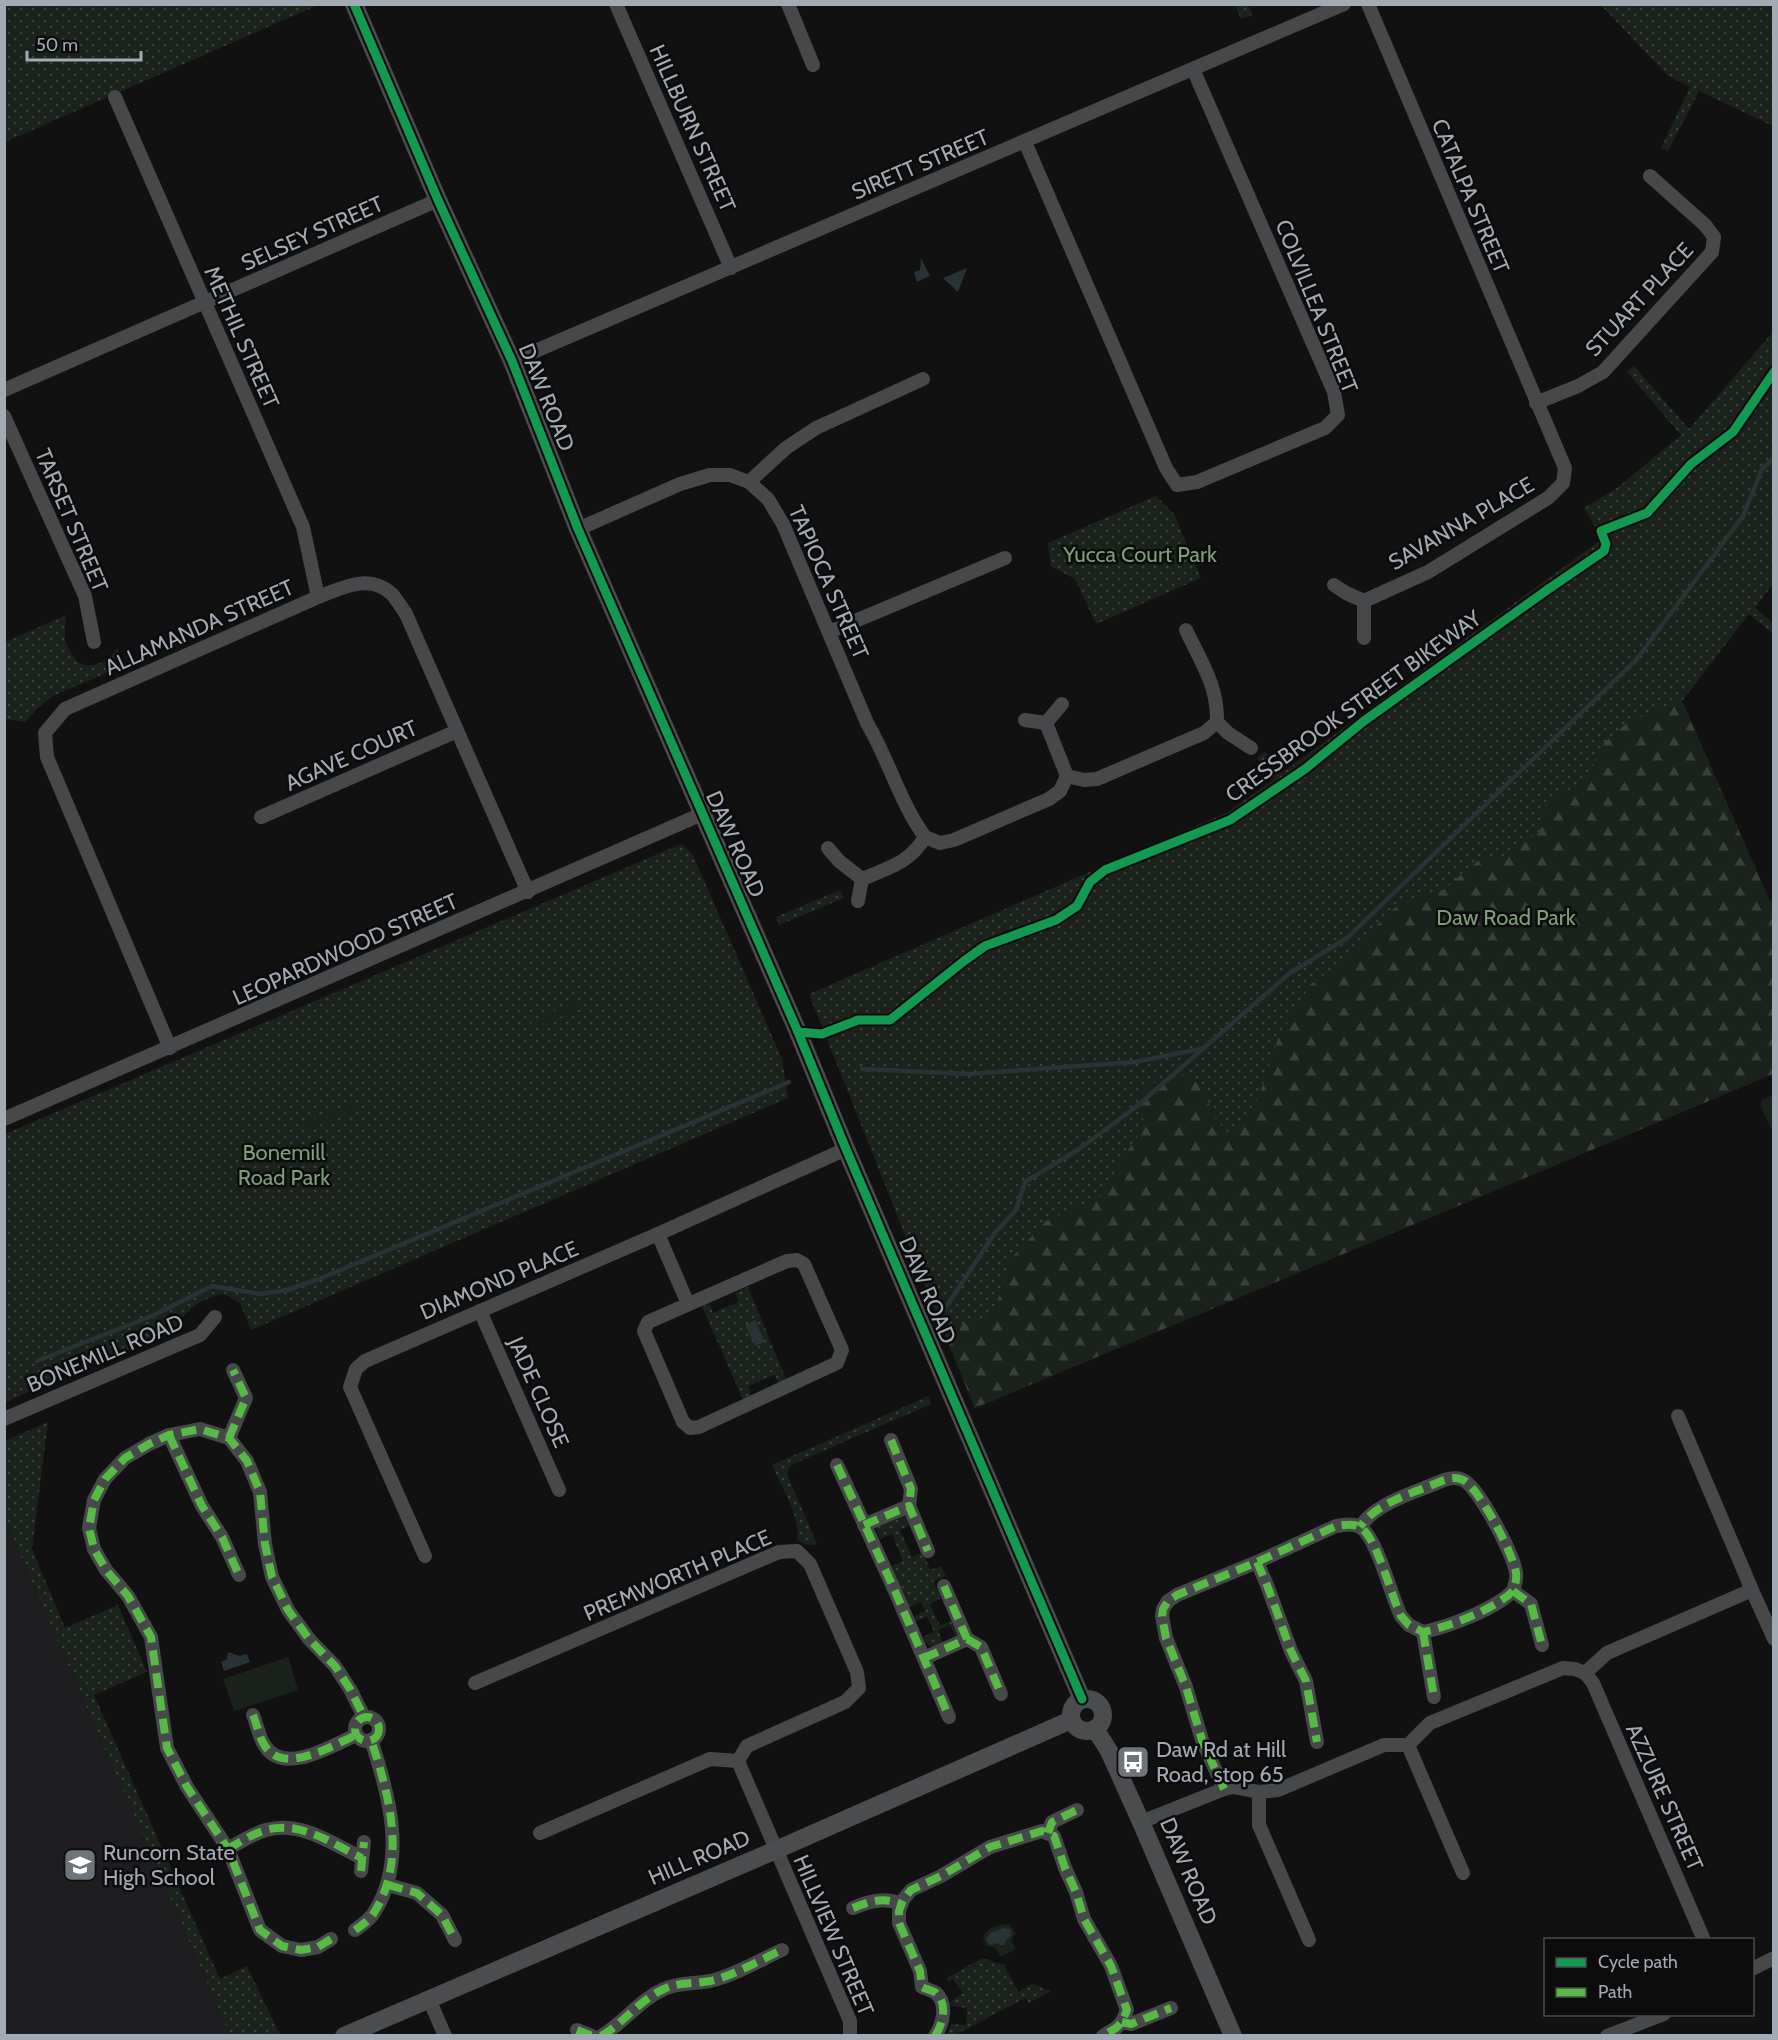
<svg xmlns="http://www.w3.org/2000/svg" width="1778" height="2040" font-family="Cabin,sans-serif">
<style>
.built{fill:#1e1e20}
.grass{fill:url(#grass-dots)}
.forest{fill:url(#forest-firs)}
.pitch{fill:#1b221c}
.water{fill:#293336}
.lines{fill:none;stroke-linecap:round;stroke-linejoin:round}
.stream{stroke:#293336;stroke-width:4.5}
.street{stroke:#46484a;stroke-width:14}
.secondary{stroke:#4a4c4e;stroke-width:18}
.quiet{stroke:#58b947;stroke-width:8;stroke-dasharray:15 8;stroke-linecap:butt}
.cycleway-casing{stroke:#0c0c0d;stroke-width:13}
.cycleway{stroke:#139951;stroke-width:9}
.labels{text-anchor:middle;stroke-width:5;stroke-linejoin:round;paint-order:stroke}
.street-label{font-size:22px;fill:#a2aab3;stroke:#0c0c0d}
.park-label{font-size:22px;fill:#7e9e79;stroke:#0c0c0d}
.poi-label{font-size:22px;fill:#a2aab3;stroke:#0c0c0d;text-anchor:start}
</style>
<defs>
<pattern id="grass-dots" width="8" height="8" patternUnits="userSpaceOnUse" patternTransform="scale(1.5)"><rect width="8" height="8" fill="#1b221c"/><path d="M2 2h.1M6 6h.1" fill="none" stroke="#393f3b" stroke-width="1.8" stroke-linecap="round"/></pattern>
<pattern id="forest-firs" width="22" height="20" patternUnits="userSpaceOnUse" patternTransform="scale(1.5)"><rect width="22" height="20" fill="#1b221c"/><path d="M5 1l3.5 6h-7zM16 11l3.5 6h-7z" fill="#393f3b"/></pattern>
</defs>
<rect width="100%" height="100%" fill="#111112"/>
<polygon class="built" points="5,1520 230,2035 5,2035"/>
<g class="grass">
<polygon points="5,4 318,5 5,142"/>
<polygon points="1235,5 1248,5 1252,15 1241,19"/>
<polygon points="1601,5 1773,5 1773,126 1699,91 1668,151 1661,148 1690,87 1667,75"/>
<polygon points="1773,332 1773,584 1755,608 1773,623 1773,634 1749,614 1682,701 1770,901 1773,900 1773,1074 975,1408 942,1328 809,994 1228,812 1273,780 1257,758 1265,752 1282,773 1602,539 1584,508 1617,488 1681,435 1627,372 1634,366 1689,429"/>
<polygon points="1156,496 1174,514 1201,578 1096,624 1075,579 1051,566 1048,543"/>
<path d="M 66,615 C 66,623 64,632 65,640 C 66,644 69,649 71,653 C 82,674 106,665 117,648 L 125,665 L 53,696 L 38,708 L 25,722 L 5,719 L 5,642 Z"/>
<path d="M 681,844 L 692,853 L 782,1059 L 788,1098 L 251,1330 L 240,1303 L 224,1294 C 199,1299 188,1308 174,1330 L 5,1402 L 5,1134 Z"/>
<polygon points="840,890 844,898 779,925 776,917"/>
<polygon points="748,1287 787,1381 779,1384 775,1375 748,1386 751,1396 743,1400 702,1306 710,1304 713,1313 738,1302 735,1293"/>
<path d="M 929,1396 L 931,1404 L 791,1465 L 787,1474 L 817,1544 L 808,1545 L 797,1540 C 801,1517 781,1486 772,1465 Z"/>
<polygon points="48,1422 32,1549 65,1628 118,1605 147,1672 94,1695 220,1979 247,1966 280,2035 230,2035 5,1520 5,1441"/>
<polygon points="903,1516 906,1517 910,1525 900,1530 912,1557 923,1552 930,1570 941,1566 946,1576 933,1581 941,1598 930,1604 940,1626 951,1621 958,1636 955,1636 950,1625 938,1630 943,1642 932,1647 927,1644 923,1637 934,1632 927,1616 916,1621 914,1616 925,1611 921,1602 910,1607 892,1566 903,1561 892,1534 880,1539 876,1529 878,1526"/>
<polygon points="982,1958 1004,1965 1018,1992 1032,1984 1051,1991 1029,2003 1025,1998 955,2035 947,2035 951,2024 966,2025 967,2008 952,2006 950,2002 963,1993 953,1979 948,1982 947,1978"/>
</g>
<polygon class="forest" points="1682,701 1773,909 1773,1074 975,1408 942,1328 979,1321 997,1303 1012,1257 1046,1221 1102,1196 1123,1157 1144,1127 1139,1087 1185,1074 1204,1086 1212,1115 1230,1135 1258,1099 1278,1038 1311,984 1351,957 1389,911 1418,897 1443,890 1479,860 1495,861 1540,832 1547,800 1585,782 1602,745 1628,722"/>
<g class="pitch">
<polygon points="579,1001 582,1008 533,1028 531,1021"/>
<polygon points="1773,1095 1773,1133 1760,1105 1762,1100"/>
<polygon points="352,1105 355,1112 305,1130 303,1123"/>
<polygon points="288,1657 298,1690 234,1711 223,1679"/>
<path d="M 1009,1924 L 1016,1933 L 1011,1940 L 1016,1949 L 1001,1957 L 995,1947 L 986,1946 L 983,1938 C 987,1927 999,1924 1009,1924 Z"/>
</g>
<g class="water">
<polygon points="921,258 930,276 917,282 914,272 920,270"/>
<polygon points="967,268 958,292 943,278"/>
<polygon points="755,1320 765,1342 755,1346 745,1325"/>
<polygon points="228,1652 240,1656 247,1654 250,1662 224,1671 221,1662 227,1659"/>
<polygon points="1004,1928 1010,1929 1012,1935 1006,1940 1004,1945 1000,1945 998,1943 990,1945 986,1939 990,1933"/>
</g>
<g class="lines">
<g class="stream">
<polyline points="862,1069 969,1074 1135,1062 1205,1048"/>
<polyline points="944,1310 995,1233 1016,1210 1025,1182 1079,1149 1136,1107 1290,973 1347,938 1636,660 1743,516 1762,469 1774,458"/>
<polyline points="37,1361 152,1316 212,1286 260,1294 287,1290 319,1279 789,1082"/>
</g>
<g class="street">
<polyline points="616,4 731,268"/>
<polyline points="788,4 813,65"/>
<polyline points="115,97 303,527 318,597"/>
<polyline points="1025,142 1166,468 1177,485 1197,482 1325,428 1338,415 1334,392 1193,69"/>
<polyline points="512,361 1344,4"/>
<polyline points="4,390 438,200"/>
<polyline points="1536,403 1578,386 1603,372 1712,252 1714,237 1705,225 1650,176"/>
<polyline points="4,416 85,596 94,642"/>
<polyline points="749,482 786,448 816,428 923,379"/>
<path d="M 578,529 L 680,484 L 710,475 L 730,475 L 749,482 L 768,499 L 783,524 L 867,723 C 889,760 900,803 925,837"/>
<polyline points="1334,585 1346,593 1364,601 1364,638"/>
<polyline points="1364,601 1428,572 1548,498 1563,483 1565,468 1368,4"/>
<polyline points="829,632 1005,558"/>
<polyline points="1025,720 1046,723 1062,704"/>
<polyline points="1217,722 1228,733 1251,748"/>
<polyline points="1046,723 1067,776"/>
<polyline points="261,817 457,731"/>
<polyline points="828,848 839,861 862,879 858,901"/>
<path d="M 862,879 C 888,868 910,863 925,837 L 940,843 L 954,840 L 1049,799 L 1060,791 L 1067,776 L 1084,780 L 1097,779 L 1204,733 L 1217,722 C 1218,686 1201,662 1186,630"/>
<path d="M 170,1048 L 47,757 L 45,733 L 65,709 L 318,597 C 342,588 369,573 392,594 C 397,600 402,608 406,614 L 528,892"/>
<polyline points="4,1119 702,814"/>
<polyline points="658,1234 688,1304"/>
<polygon points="797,1260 804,1264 842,1350 837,1363 699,1427 690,1428 683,1422 644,1331 648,1322 787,1261"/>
<polyline points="480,1311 559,1490"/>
<polyline points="4,1419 200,1335 215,1317"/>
<polyline points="169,1435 202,1506 222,1537 239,1575"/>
<polyline points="229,1438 246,1398 233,1370"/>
<polyline points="891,1440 911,1489 909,1506"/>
<polyline points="837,1465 895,1591 949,1717"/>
<polyline points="864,1525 909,1506 928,1551"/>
<polyline points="425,1556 350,1387 356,1369 365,1361 658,1234 846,1149"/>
<polyline points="1257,1562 1267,1585 1291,1651 1306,1681 1317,1742"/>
<polyline points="1752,1590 1774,1639"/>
<polyline points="1513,1591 1531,1604 1542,1645"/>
<polyline points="1423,1632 1434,1697"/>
<polyline points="967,1639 981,1647 1001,1694"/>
<polyline points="924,1658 967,1639 944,1586"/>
<polyline points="1585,1673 1593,1683 1704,1940"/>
<polyline points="475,1683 779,1552 797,1551 810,1564 857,1672 859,1688 845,1702 747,1746 738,1761 850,2021 850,2036"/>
<path d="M 253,1715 C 257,1724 259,1738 265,1746 C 284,1776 333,1745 356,1735"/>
<circle cx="367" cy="1729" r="12"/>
<polyline points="1408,1745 1463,1873"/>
<path d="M 1224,1789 L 1202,1740 L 1186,1687 L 1166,1638 L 1162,1616 L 1163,1609 L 1168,1601 L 1177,1595 L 1257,1562 L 1336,1526 C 1343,1525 1353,1523 1360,1527 C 1377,1537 1391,1596 1401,1616 L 1409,1625 L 1423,1632 C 1448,1627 1495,1609 1513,1591 C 1515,1585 1517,1579 1516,1573 C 1514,1555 1478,1486 1463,1480 C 1456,1477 1451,1478 1444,1480 C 1417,1492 1376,1502 1360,1527"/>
<polyline points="1259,1792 1259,1825 1309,1940"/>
<polyline points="1141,1822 1224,1789 1233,1787 1259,1792 1278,1790 1384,1745 1408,1745 1430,1723 1563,1668 1575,1669 1585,1673 1607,1653 1752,1590 1678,1416"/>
<polyline points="540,1833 710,1759 738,1761"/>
<polyline points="1048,1833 1052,1822 1077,1810"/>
<path d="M 228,1849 C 240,1842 252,1834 266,1830 C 300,1820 333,1844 362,1858"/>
<polyline points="361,1871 364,1842"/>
<polyline points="388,1885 417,1893 442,1915 455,1940"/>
<path d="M 853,1908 C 870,1901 884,1897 901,1904"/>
<path d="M 355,1930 C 362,1925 371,1919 375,1911 C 407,1859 389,1794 371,1740"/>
<polyline points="331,1939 318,1947 301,1950 282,1946 260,1930 228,1849 187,1787 167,1748 151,1637 128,1596 106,1570 94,1549 89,1528 94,1500 105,1479 125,1458 149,1444 169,1435 200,1429 229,1438 247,1461 260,1492 265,1544 272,1577 288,1610 309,1639 335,1666 350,1689 364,1717"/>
<polyline points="1752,1969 1774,1958"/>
<polyline points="429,1999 445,2036"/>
<polyline points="1122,2022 1131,2024 1171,2008"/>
<polyline points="577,2030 592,2036"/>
<path d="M 601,2036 C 624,2023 639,2000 664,1989 C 679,1982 694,1984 710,1981 C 733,1976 760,1960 782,1950"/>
<path d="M 935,2036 C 943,2024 948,2004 936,1993 C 933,1991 926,1989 922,1987 L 920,1971 L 899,1923 L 899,1911 L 903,1900 L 911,1890 L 941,1876 L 990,1847 L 1042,1831 L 1054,1836 L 1065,1868 L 1076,1892 L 1084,1919 L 1111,1966 L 1127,2010 L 1122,2022 L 1116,2028 L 1103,2036"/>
<polyline points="1607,2036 1664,2014"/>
</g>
<g class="secondary">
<polyline points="354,4 438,200 512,361 578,529 798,1032 846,1149 1082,1699"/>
<circle cx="1087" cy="1715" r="16"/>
<polyline points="1095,1729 1109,1751 1141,1822 1233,2036"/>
<polyline points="344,2036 776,1850 1071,1720"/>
</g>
<g class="quiet">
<polyline points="169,1435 202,1506 222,1537 239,1575"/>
<polyline points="229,1438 246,1398 233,1370"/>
<polyline points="891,1440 911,1489 909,1506"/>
<polyline points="837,1465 895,1591 949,1717"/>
<polyline points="864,1525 909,1506 928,1551"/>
<polyline points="1257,1562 1267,1585 1291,1651 1306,1681 1317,1742"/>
<polyline points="1513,1591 1531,1604 1542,1645"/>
<polyline points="1423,1632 1434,1697"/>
<polyline points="967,1639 981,1647 1001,1694"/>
<polyline points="924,1658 967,1639 944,1586"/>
<path d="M 253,1715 C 257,1724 259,1738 265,1746 C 284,1776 333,1745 356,1735"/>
<circle cx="367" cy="1729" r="12"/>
<path d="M 1224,1789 L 1202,1740 L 1186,1687 L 1166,1638 L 1162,1616 L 1163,1609 L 1168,1601 L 1177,1595 L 1257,1562 L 1336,1526 C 1343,1525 1353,1523 1360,1527 C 1377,1537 1391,1596 1401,1616 L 1409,1625 L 1423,1632 C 1448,1627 1495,1609 1513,1591 C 1515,1585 1517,1579 1516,1573 C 1514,1555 1478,1486 1463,1480 C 1456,1477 1451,1478 1444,1480 C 1417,1492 1376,1502 1360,1527"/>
<polyline points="1048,1833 1052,1822 1077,1810"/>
<path d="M 228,1849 C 240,1842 252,1834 266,1830 C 300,1820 333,1844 362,1858"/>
<polyline points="361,1871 364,1842"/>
<polyline points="388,1885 417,1893 442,1915 455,1940"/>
<path d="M 853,1908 C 870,1901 884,1897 901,1904"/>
<path d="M 355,1930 C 362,1925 371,1919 375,1911 C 407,1859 389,1794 371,1740"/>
<polyline points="331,1939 318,1947 301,1950 282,1946 260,1930 228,1849 187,1787 167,1748 151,1637 128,1596 106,1570 94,1549 89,1528 94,1500 105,1479 125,1458 149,1444 169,1435 200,1429 229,1438 247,1461 260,1492 265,1544 272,1577 288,1610 309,1639 335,1666 350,1689 364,1717"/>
<polyline points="1122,2022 1131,2024 1171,2008"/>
<polyline points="577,2030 592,2036"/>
<path d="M 601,2036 C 624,2023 639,2000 664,1989 C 679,1982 694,1984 710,1981 C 733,1976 760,1960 782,1950"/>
<path d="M 935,2036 C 943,2024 948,2004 936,1993 C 933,1991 926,1989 922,1987 L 920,1971 L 899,1923 L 899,1911 L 903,1900 L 911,1890 L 941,1876 L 990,1847 L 1042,1831 L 1054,1836 L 1065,1868 L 1076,1892 L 1084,1919 L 1111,1966 L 1127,2010 L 1122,2022 L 1116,2028 L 1103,2036"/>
</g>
<g class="cycleway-casing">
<g id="cycleway">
<polyline points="354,4 438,200 512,361 578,529 798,1032 846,1149 1082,1699"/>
<polyline points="798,1032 822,1034 858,1020 890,1020 964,961 985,946 1056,920 1077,906 1090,882 1105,870 1230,820 1305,769 1364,721 1547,590 1604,551 1606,544 1601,531 1647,513 1691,464 1733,432 1774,372"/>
</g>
</g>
<use href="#cycleway" class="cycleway"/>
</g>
<defs>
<g id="bus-square" transform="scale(1.725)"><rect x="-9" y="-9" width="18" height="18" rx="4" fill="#6f747b" stroke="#0c0c0d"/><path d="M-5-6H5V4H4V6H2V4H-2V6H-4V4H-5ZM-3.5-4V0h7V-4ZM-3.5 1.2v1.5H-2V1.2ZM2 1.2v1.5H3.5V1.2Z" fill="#fff"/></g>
<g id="school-square" transform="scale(1.725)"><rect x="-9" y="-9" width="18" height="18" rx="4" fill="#6f747b" stroke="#0c0c0d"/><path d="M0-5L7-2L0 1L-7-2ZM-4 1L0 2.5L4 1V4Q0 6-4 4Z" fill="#fff"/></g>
</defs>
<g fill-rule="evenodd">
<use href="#bus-square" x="1133" y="1762"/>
<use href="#school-square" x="80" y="1865"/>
</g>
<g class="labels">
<g class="street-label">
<text transform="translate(693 128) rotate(66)" y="8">HILLBURN STREET</text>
<text transform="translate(920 164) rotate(-23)" y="8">SIRETT STREET</text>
<text transform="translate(1471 196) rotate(67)" y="8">CATALPA STREET</text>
<text transform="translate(312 233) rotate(-24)" y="8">SELSEY STREET</text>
<text transform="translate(1639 299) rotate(-47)" y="8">STUART PLACE</text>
<text transform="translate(1317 306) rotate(68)" y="8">COLVILLEA STREET</text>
<text transform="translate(242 337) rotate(66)" y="8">METHIL STREET</text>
<text transform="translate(547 397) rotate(68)" y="8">DAW ROAD</text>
<text transform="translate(72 520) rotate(67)" y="8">TARSET STREET</text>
<text transform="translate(1461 523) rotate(-30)" y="8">SAVANNA PLACE</text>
<text transform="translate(829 582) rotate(66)" y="8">TAPIOCA STREET</text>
<text transform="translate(199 627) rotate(-24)" y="8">ALLAMANDA STREET</text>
<text transform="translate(1353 706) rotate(-36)" y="8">CRESSBROOK STREET BIKEWAY</text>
<text transform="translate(351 755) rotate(-24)" y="8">AGAVE COURT</text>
<text transform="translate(736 844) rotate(66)" y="8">DAW ROAD</text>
<text transform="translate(345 949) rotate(-24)" y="8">LEOPARDWOOD STREET</text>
<text transform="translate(499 1280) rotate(-23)" y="8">DIAMOND PLACE</text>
<text transform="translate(928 1290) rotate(67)" y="8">DAW ROAD</text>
<text transform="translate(105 1353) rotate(-23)" y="8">BONEMILL ROAD</text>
<text transform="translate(539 1392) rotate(66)" y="8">JADE CLOSE</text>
<text transform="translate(677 1575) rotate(-23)" y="8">PREMWORTH PLACE</text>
<text transform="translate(1665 1797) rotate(66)" y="8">AZZURE STREET</text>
<text transform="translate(699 1857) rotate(-23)" y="8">HILL ROAD</text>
<text transform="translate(1189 1871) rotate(67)" y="8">DAW ROAD</text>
<text transform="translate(834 1935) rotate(67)" y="8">HILLVIEW STREET</text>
</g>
<g class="park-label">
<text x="1140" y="562">Yucca Court Park</text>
<text x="1506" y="925">Daw Road Park</text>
<text x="284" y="1160">Bonemill<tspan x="284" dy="25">Road Park</tspan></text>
</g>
<g class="poi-label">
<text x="1156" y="1757">Daw Rd at Hill<tspan x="1156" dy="25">Road, stop 65</tspan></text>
<text x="103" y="1860">Runcorn State<tspan x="103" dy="25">High School</tspan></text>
</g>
</g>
<rect width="1778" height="2040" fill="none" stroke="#a2aab3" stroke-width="12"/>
<rect x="1544" y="1938" width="210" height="78" fill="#0c0c0d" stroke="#484b4f" stroke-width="1.5"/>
<rect x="1556" y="1958" width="30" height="9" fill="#139951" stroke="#484b4f" stroke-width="1.5"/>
<text x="1598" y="1968" font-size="18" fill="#a2aab3">Cycle path</text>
<rect x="1556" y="1988" width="30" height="9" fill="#58b947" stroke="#484b4f" stroke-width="1.5"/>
<text x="1598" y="1998" font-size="18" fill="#a2aab3">Path</text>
<path d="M27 51v9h114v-9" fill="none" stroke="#a2aab3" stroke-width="3"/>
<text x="36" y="51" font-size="18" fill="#a2aab3" stroke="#0c0c0d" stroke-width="4.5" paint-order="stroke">50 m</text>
</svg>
